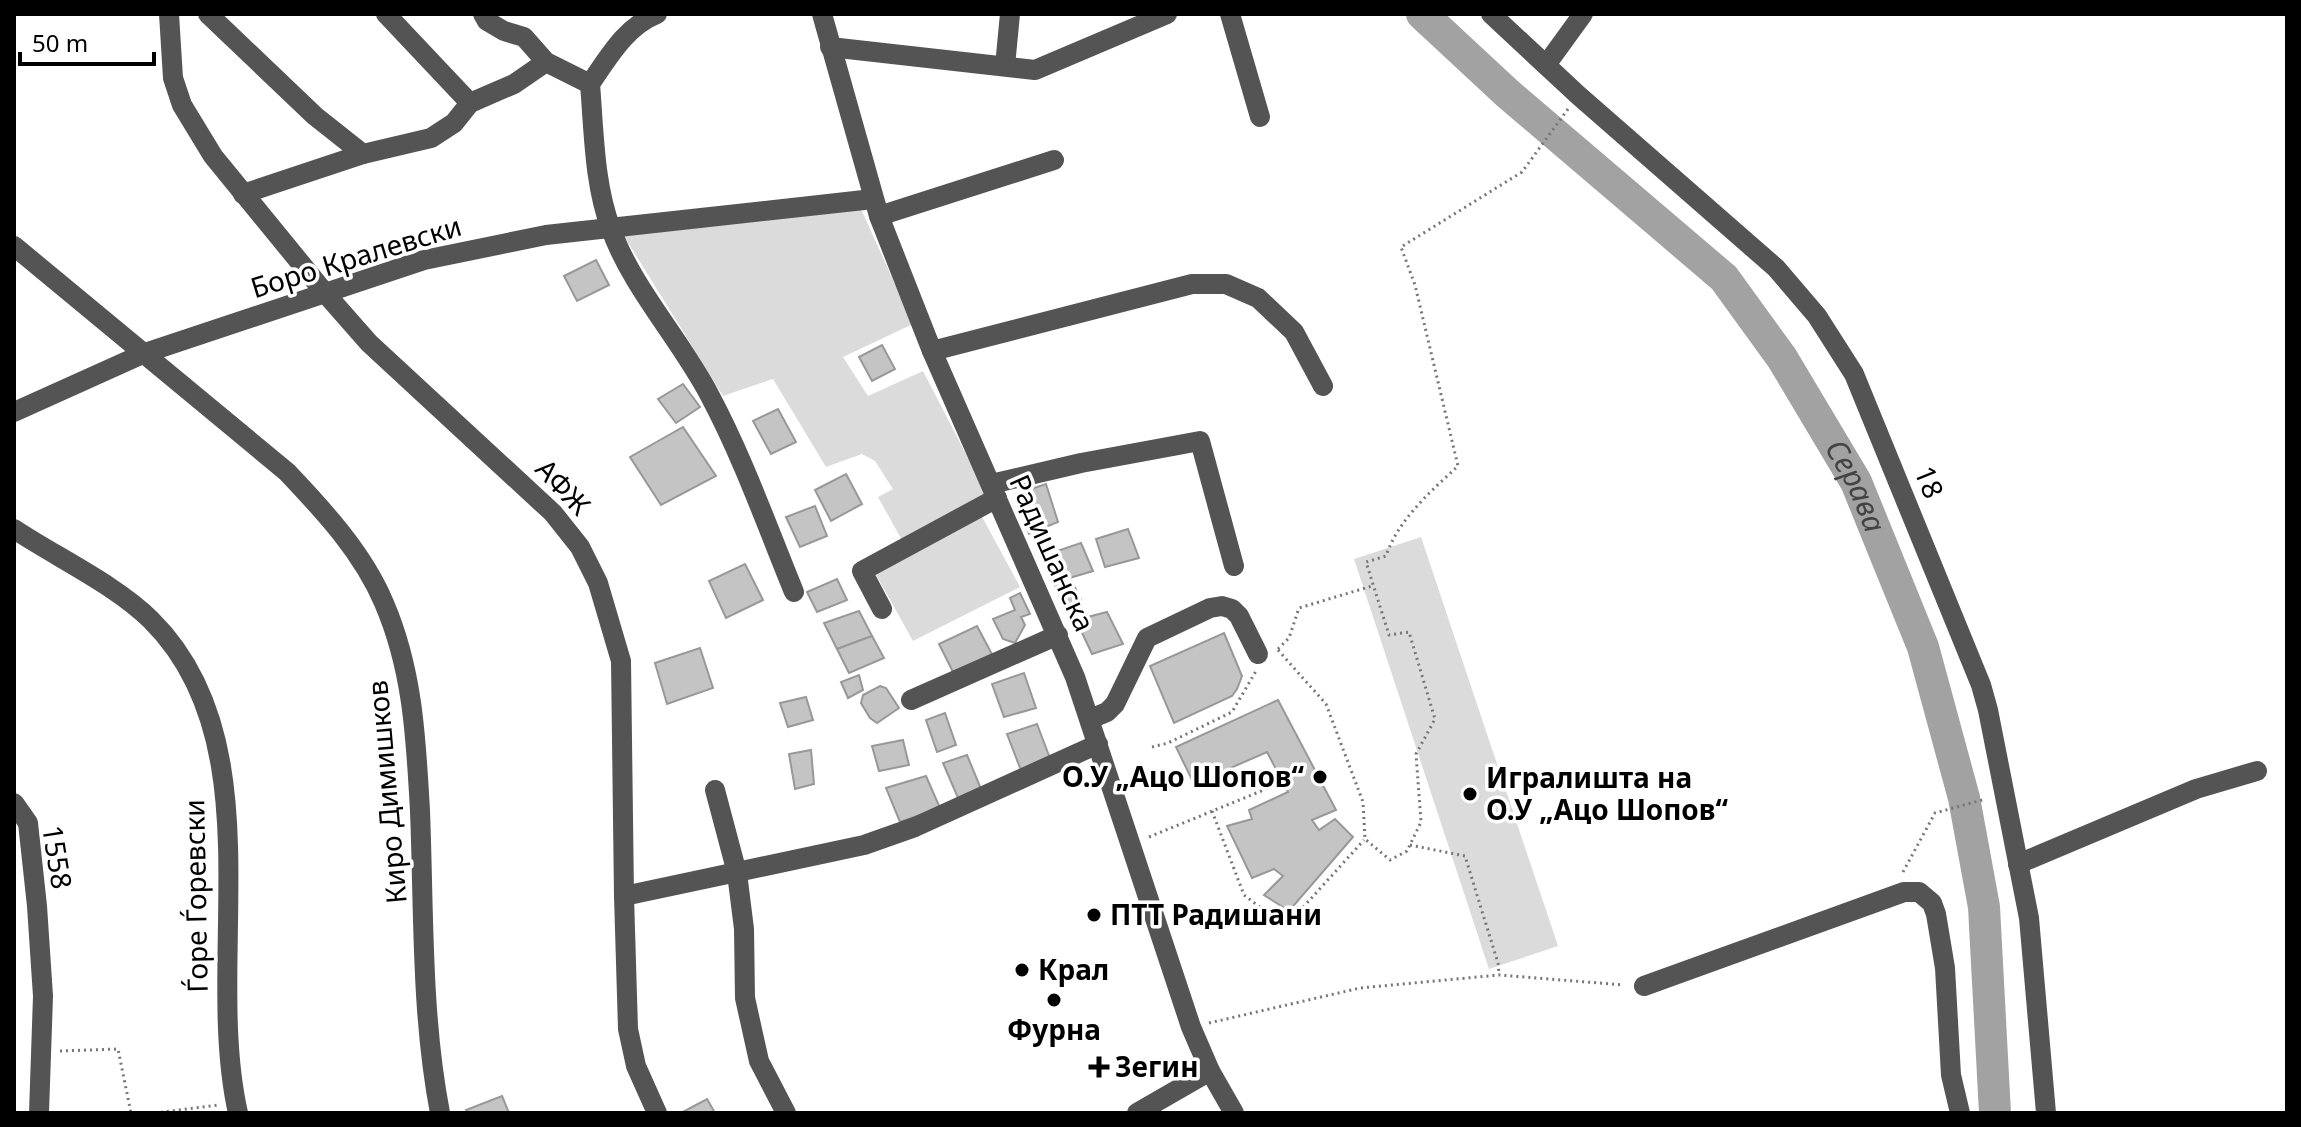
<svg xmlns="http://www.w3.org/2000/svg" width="2301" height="1127" font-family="'Noto Sans',sans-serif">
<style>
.green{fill:#dbdbdb}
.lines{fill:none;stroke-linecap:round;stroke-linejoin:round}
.river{stroke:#a2a2a2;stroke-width:32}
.building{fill:#c4c4c4;stroke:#989898;stroke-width:2}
.path{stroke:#767676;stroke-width:3;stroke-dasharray:2 4;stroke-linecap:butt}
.minor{stroke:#545454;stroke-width:20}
.poi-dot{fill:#000;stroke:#fff;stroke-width:3}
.labels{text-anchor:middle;stroke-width:7;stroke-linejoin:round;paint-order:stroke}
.street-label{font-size:28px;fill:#000;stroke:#fff}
.poi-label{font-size:28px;font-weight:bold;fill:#000;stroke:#fff;text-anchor:start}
.water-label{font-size:30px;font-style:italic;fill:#434343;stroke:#fff}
</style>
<rect width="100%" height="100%" fill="#fff"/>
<g class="green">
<polygon points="861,209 913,324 843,357 868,396 923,371 986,493 903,542 878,497 893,489 875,461 862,454 826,467 773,379 723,396 624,236"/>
<polygon points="980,513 1020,587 913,641 874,571"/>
<polygon points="1421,537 1558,946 1489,969 1354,559"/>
</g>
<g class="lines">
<path class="river" id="s1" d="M 1422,14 L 1507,93 L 1724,278 L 1782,358 L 1856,482 L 1923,647 L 1964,798 L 1984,907 L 1995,1113"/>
</g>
<g class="building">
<polygon points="596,260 609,285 577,301 564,276"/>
<polygon points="882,345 895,369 872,381 859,357"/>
<polygon points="683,384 700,407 676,423 658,399"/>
<polygon points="778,409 796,442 771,454 753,421"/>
<polygon points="683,427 716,476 661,505 630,457"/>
<polygon points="846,474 862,504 831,521 815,490"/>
<polygon points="1046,484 1058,522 1029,534 1016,494"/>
<polygon points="815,506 827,536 800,547 786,517"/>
<polygon points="1128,529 1139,558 1105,567 1096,539"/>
<polygon points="1081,543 1093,571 1056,582 1045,555"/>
<polygon points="745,564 763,600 726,618 709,581"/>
<polygon points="837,579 847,600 817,612 807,592"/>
<polygon points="1072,581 1081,600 1064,607 1055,586"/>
<polygon points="1020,593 1030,614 1021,617 1025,625 1015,643 1003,639 993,619 1015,610 1010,598"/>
<polygon points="859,611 872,636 837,649 824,623"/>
<polygon points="1107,612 1123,644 1092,654 1076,620"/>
<polygon points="977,626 994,658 954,674 939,644"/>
<polygon points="1224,633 1242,676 1237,689 1232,696 1174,723 1150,666"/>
<polygon points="872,636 884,658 849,673 837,649"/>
<polygon points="700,648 713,688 667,704 655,663"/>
<polygon points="1024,673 1036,708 1004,717 992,684"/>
<polygon points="859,675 863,690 848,698 841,682"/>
<polygon points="880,686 886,688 899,708 877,723 870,718 861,703 863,695"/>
<polygon points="806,697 813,720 788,727 780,703"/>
<polygon points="1278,700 1336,810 1312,820 1319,830 1335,819 1353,837 1289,911 1264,895 1283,876 1274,869 1252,878 1227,826 1252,819 1249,810 1288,792 1267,752 1194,784 1176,747"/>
<polygon points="945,713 956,745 937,752 926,720"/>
<polygon points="1037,724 1051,761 1022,773 1007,734"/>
<polygon points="903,740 909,765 879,771 872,746"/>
<polygon points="811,750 814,784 795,789 789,754"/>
<polygon points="967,755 981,789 958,798 943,763"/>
<polygon points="926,776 940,808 900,822 886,788"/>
<polygon points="502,1096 509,1113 468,1113 466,1110"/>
<polygon points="707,1099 715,1113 681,1113"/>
</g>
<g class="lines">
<g class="path">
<polyline points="1278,649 1289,638 1299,608 1372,586"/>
<path d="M 1278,650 L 1326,704 L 1363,802 L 1365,839 L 1390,860 L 1407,851 L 1421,822 L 1416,754 L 1435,719 L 1409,632 L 1389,635 L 1366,562 L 1386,556 C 1398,520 1430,492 1458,466 L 1415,285 L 1401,247 L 1522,172 L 1568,109"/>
<polyline points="1152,747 1168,743 1232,712 1256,671"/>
<polyline points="1212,811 1244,895 1278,921 1297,914 1364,840"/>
<polyline points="1149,837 1271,787"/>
<polyline points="1410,845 1465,856 1498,963 1499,974"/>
<polyline points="1903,872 1935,813 1986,799"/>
<polyline points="1209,1023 1360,988 1499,975 1624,985"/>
<polyline points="60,1051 118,1049 131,1113"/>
<polyline points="155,1113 219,1105"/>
</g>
<g class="minor">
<polyline points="169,14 173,78 182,105 213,156 325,293 369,343 553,513 580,547 598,583 621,661 624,896 628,1029 636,1066 657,1113"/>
<polyline points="208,14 315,116 363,154"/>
<polyline points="386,14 470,103 514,84 546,62"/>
<path d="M 483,14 L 487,21 L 504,31 L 524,37 L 546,62 L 590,84 C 594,132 594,184 611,229 C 632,288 681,340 710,396 C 743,458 767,526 794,592"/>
<polyline points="822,14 879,216 932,351 1075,677 1191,1027 1210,1071 1234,1113"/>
<polyline points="1230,14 1260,117"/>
<polyline points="1491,14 1578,95 1776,268 1817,316 1854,374 1981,685 1988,710 2029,918 2046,1113"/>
<polyline points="830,47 1035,70 1167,14"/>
<polyline points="1546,65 1583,14"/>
<polyline points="1005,66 1010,14"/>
<path d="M 590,84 C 608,58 626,26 657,14"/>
<polyline points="243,194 363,154 431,138 454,123 470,103"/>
<polyline points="879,216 1054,160"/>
<path d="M 14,246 L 287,472 C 324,511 363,553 384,603 C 413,670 416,739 420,811 C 424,911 421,1014 440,1113"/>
<polyline points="932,351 1192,284 1226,284 1258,298 1294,332 1323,386"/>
<polyline points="14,412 145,353 424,260 546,235 873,199"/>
<polyline points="991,484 1081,463 1200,441 1234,566"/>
<path d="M 14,529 C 56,557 116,585 151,620 C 276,744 203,958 238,1113"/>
<polyline points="882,609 862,571 997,498"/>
<polyline points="911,700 1058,635"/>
<polyline points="1090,719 1107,712 1115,704 1147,638 1210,608 1222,606 1232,609 1239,616 1258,654"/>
<polyline points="715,790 737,873 744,929 745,998 759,1061 786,1113"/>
<polyline points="14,803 28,823 37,906 43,996 39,1113"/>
<polyline points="2018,864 2196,789 2257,771"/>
<polyline points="624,896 864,845 915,827 1098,744"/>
<polyline points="1644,986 1904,892 1919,892 1932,903 1936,914 1945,968 1951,1075 1960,1113"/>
<polyline points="1137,1113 1210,1071"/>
</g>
</g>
<g class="poi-dot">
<circle cx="1320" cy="777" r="8"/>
<circle cx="1470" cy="794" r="8"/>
<circle cx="1094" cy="915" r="8"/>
<circle cx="1022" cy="970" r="8"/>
<circle cx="1054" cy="1000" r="8"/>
<path d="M1095 1055h8v8h8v8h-8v8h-8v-8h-8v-8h8z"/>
</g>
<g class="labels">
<g class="street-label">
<text transform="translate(356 257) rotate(-17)" y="10">Боро Кралевски</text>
<text transform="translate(1929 482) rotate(68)" y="10">18</text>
<text transform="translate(563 487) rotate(47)" y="10">АФЖ</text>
<text transform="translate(1052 553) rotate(66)" y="10">Радишанска</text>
<text transform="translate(387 792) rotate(-95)" y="10">Киро Димишков</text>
<text transform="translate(57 857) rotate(81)" y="10">1558</text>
<text transform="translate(196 896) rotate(-91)" y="10">Ѓоре Ѓоревски</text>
</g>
<g class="poi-label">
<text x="1304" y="787" text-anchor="end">О.У „Ацо Шопов“</text>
<text x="1486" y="788">Игралишта на<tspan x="1486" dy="32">О.У „Ацо Шопов“</tspan></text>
<text x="1110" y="925">ПТТ Радишани</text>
<text x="1038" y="980">Крал</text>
<text x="1054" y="1040" text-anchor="middle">Фурна</text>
<text x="1115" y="1077">Зегин</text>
</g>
<g class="water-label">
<text dy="10" stroke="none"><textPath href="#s1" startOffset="648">Серава</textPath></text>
</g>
</g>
<rect width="2301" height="1127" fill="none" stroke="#000000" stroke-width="32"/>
<path d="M20 52v12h134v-12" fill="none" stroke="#000000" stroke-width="4"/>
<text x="32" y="52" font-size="24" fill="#000000" stroke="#ffffff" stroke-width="6" paint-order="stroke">50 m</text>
</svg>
